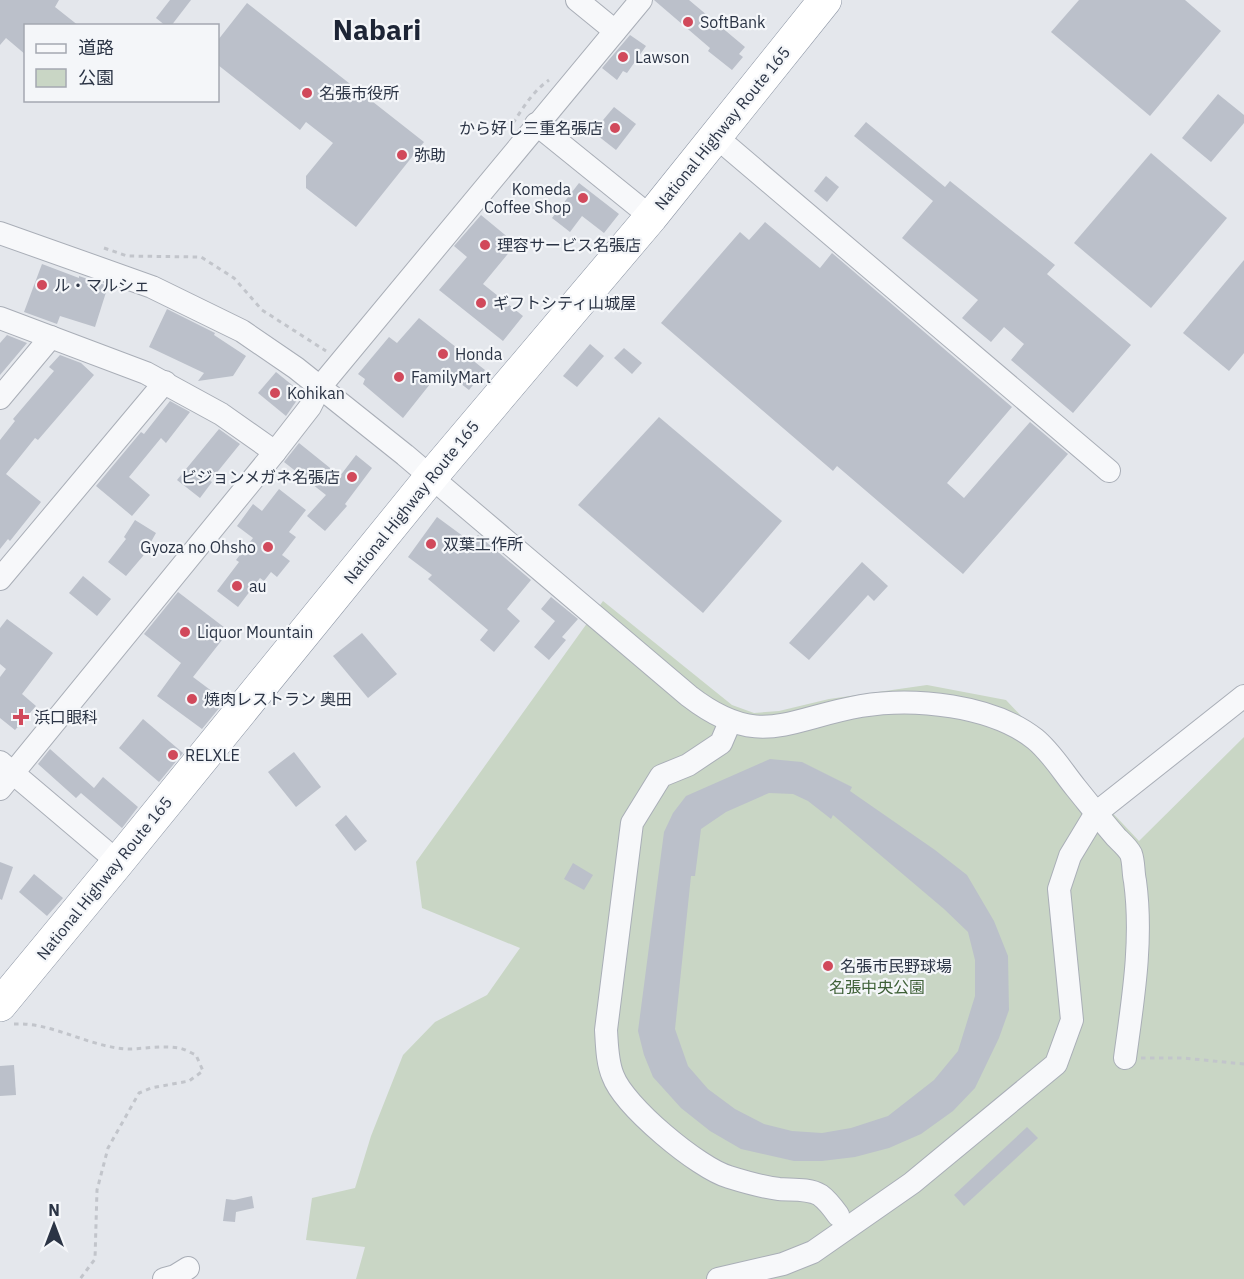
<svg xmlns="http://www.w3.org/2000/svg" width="1244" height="1279" font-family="'IBM Plex Sans','Noto Sans JP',sans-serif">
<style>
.green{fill:#c9d6c5}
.building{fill:#bbc0ca;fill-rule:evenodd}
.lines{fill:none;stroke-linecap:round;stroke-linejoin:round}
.minor-casing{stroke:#a9aeb7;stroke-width:24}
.highway-casing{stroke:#8b94a3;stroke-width:34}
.path{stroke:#c2c5cb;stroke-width:3;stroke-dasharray:4.5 4.5;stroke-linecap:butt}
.minor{stroke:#f7f8fa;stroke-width:22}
.highway{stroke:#fff;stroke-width:33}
.poi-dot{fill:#d1495b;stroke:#f4f6f9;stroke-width:2}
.labels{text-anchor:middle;stroke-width:4.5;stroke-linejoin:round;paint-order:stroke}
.poi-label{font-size:16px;fill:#2b3445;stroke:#f4f6f9;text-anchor:start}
.street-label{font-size:16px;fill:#2b3445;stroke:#f4f6f9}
.park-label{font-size:16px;fill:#3f6138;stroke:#f4f6f9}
.town-label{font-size:28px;font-weight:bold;fill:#1d2536;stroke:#f4f6f9}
</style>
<rect width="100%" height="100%" fill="#e4e7ec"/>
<polygon class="green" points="603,601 732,705 754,713 779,711 829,699 927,685 1006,700 1139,841 1244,737 1244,1279 356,1279 365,1247 306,1240 312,1198 355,1188 371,1136 403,1055 435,1022 487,995 520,948 422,908 416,862"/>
<g class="building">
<polygon points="0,0 59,0 55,7 79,26 26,26 26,55 6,38 0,45"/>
<polygon points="170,0 191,0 171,26 166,26 156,18"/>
<polygon points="654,0 689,0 745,47 739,54 743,57 732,70 708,51 710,48"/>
<polygon points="1079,0 1185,0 1221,31 1150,116 1051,32"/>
<polygon points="247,3 424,142 356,227 306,188 306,176 333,143 306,122 300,130 218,65 218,40"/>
<polygon points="630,35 646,46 627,73 623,71 617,80 602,68"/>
<polygon points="1218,94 1244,115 1244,123 1211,162 1182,138"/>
<polygon points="614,107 636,124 616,150 593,132"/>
<polygon points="866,122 945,187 950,181 1055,265 1047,274 1131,345 1073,413 1011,360 1024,344 1004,327 991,342 962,318 978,300 902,238 933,201 854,136"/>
<polygon points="1151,153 1227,218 1151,308 1074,243"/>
<polygon points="826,176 839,187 827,202 814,191"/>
<polygon points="579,183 619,214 604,233 582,216 570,232 552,218"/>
<polygon points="481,215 516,244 483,284 523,316 503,341 439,290 467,257 454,246"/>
<polygon points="765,222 820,268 832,253 1012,407 947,483 964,498 1030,422 1068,454 963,574 837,466 833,471 661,323 740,232 749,240"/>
<polygon points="1244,260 1244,353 1229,371 1183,333"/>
<polygon points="42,264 79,278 79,276 108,286 95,327 60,316 57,324 24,312"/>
<polygon points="167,309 215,333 214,335 246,356 233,376 198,381 204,373 149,347"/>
<polygon points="419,318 485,370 469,390 442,369 403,418 363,384 365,379 358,374 389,337 397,343"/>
<polygon points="7,335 27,343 0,375 0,343"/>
<polygon points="590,344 604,356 577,387 563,376"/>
<polygon points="624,348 642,363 632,374 614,358"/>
<polygon points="60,355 81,363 94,375 38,440 35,438 6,474 41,502 10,541 8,539 0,549 0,440 15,421 13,419 54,371 49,367"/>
<polygon points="276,372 302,393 286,416 258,393"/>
<polygon points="170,401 190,412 166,443 161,438 129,477 150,495 132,516 96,486 141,432 144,434"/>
<polygon points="659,417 782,521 703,613 578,505"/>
<polygon points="219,429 240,444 210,481 212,482 200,498 177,480"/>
<polygon points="299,443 340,476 356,455 372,468 345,504 347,506 325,531 307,516 326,495 284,462"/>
<polygon points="279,489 306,510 289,532 296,537 282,555 290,561 277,577 271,572 264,581 260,578 238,607 217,591 239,562 236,560 253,538 237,526 253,504 262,511"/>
<polygon points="437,517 471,542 478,535 531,580 507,609 520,621 494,652 480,640 488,630 428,579 432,575 408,557"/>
<polygon points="135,520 156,533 143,556 126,576 108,562 126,539 124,537"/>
<polygon points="862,562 888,586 874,601 868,595 809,660 789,643"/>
<polygon points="83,576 111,599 97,616 69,593"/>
<polygon points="178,592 229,631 193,677 225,701 202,729 157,696 181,663 144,634"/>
<polygon points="551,597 578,619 562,637 566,640 549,660 534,647 555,621 541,609"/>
<polygon points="7,619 53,653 22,694 36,706 15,730 0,718 0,677 6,669 0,664 0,628"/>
<polygon points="362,633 397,674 368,698 333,656"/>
<polygon points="143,719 183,753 159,782 119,748"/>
<polygon points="50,749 94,788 103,777 138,807 122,828 81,793 76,798 38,764"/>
<polygon points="294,752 321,787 296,807 268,772"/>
<path d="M 770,759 L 802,762 L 852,787 L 850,791 L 935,850 L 967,875 L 994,921 L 1008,956 L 1009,1010 L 999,1038 L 975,1088 L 953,1111 L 921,1134 L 889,1148 L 855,1157 L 822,1161 L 794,1161 L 741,1149 L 710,1131 L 681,1108 L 653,1077 L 644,1055 L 638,1031 L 664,832 L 673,813 L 686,796 ZM 769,793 L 793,794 L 808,801 L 831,819 L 833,815 L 944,909 L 968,932 L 975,960 L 975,996 L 958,1051 L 934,1080 L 888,1116 L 851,1128 L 822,1133 L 792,1131 L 764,1124 L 735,1109 L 708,1089 L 688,1066 L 675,1029 L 691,876 L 695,876 L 701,829 L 726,812 Z"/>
<polygon points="346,815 367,841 355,851 335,825"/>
<polygon points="0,862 13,867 2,900 0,899"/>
<polygon points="573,863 593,875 584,890 564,879"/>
<polygon points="34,874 63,898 47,916 19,892"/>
<polygon points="14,1065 16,1095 0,1096 0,1066"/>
<polygon points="1027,1127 1038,1138 964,1206 954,1195"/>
<polygon points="252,1196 254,1208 236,1212 235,1222 223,1221 226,1199 234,1200"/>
</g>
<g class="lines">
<g class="minor-casing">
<g id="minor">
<polyline points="577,0 615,31"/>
<polyline points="536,124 651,217"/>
<polyline points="714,135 1109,471"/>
<path d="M 0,233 L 152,287 L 242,331 L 296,368 L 405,455 L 689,696 C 759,750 787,719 861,706 C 914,697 992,705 1035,739 C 1051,752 1063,772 1076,788 C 1089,804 1102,821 1116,837 C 1121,842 1128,848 1131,854 C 1134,862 1133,873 1135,881 C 1143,940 1133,999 1125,1058"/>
<polyline points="0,318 146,373 221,414 275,452"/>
<polyline points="0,398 51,337"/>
<polyline points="0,579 165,382"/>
<path d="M 730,722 L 721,743 L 688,765 L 661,776 L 632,823 L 606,1030 C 607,1045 607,1062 613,1076 C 624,1106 698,1168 729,1177 C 745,1182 762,1187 779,1189 C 791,1190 809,1188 820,1195 C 827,1200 833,1208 838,1215"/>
<polyline points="0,762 118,862"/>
<polyline points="0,789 275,452 310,407 320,387 641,0"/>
<polyline points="164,1279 175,1276 188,1268"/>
<polyline points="718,1279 783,1264 813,1252 912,1183 1056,1064 1072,1020 1059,889 1070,856 1096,813 1244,696"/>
</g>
</g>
<g class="highway-casing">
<polyline id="highway" points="0,1005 118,862 431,477 651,217 825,0"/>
</g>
<g class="path">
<path d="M 513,123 C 523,108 533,91 549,80"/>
<polyline points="104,248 127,256 201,257 234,278 262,310 326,351"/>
<path d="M 14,1024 C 53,1022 88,1047 128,1049 C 144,1049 162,1045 179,1048 C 185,1049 191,1053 196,1055 L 203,1071 L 189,1081 L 151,1088 L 139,1093 L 108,1148 L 97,1190 L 95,1259 L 80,1279"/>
<polyline points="1141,1058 1183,1058 1244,1064"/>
</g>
<use href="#minor" class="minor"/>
<use href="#highway" class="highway"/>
</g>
<g class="poi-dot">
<circle cx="688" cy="22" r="6"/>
<circle cx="623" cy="57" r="6"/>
<circle cx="307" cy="93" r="6"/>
<circle cx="615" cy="128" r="6"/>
<circle cx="402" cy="155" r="6"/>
<circle cx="583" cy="198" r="6"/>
<circle cx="485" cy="245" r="6"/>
<circle cx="42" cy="285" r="6"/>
<circle cx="481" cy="303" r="6"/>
<circle cx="443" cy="354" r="6"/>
<circle cx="399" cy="377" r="6"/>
<circle cx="275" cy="393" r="6"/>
<circle cx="352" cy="477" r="6"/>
<circle cx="431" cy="544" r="6"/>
<circle cx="268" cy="547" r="6"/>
<circle cx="237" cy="586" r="6"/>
<circle cx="185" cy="632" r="6"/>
<circle cx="192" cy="699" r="6"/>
<path d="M18 708h6v6h6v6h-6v6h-6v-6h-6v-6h6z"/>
<circle cx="173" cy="755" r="6"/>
<circle cx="828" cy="966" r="6"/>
</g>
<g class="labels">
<g class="poi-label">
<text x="700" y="28">SoftBank</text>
<text x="635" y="63">Lawson</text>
<text x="319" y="99">名張市役所</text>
<text x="603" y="134" text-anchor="end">から好し三重名張店</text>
<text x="414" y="161">弥助</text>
<text x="571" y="195" text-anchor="end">Komeda<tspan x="571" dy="18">Coffee Shop</tspan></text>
<text x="497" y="251">理容サービス名張店</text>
<text x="54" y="291">ル・マルシェ</text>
<text x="493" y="309">ギフトシティ山城屋</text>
<text x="455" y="360">Honda</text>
<text x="411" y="383">FamilyMart</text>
<text x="287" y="399">Kohikan</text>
<text x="340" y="483" text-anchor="end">ビジョンメガネ名張店</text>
<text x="443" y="550">双葉工作所</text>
<text x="256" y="553" text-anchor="end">Gyoza no Ohsho</text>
<text x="249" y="592">au</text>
<text x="197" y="638">Liquor Mountain</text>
<text x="204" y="705">焼肉レストラン 奥田</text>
<text x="34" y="723">浜口眼科</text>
<text x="185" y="761">RELXLE</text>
<text x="840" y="972">名張市民野球場</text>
</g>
<g class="street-label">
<text transform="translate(722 128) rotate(-51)" y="6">National Highway Route 165</text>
<text transform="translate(411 502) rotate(-51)" y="6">National Highway Route 165</text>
<text transform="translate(104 878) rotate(-51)" y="6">National Highway Route 165</text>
</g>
<g class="park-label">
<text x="877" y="993">名張中央公園</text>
</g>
<g class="town-label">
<text x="377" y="40">Nabari</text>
</g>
</g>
<rect x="24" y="24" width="195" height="78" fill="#f4f6f9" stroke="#a4a8b1" stroke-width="1.5"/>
<rect x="36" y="44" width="30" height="9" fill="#f7f8fa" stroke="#a4a8b1" stroke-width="1.5"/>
<text x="78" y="54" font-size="18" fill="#2b3445">道路</text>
<rect x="36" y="69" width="30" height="18" fill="#c9d6c5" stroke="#a4a8b1" stroke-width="1.5"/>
<text x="78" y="84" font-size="18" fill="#2b3445">公園</text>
<g transform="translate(54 1225)" stroke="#f4f6f9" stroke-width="4.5" paint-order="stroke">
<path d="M0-4.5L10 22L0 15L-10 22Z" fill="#2b3445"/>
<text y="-9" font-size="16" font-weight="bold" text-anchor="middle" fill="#2b3445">N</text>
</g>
</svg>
